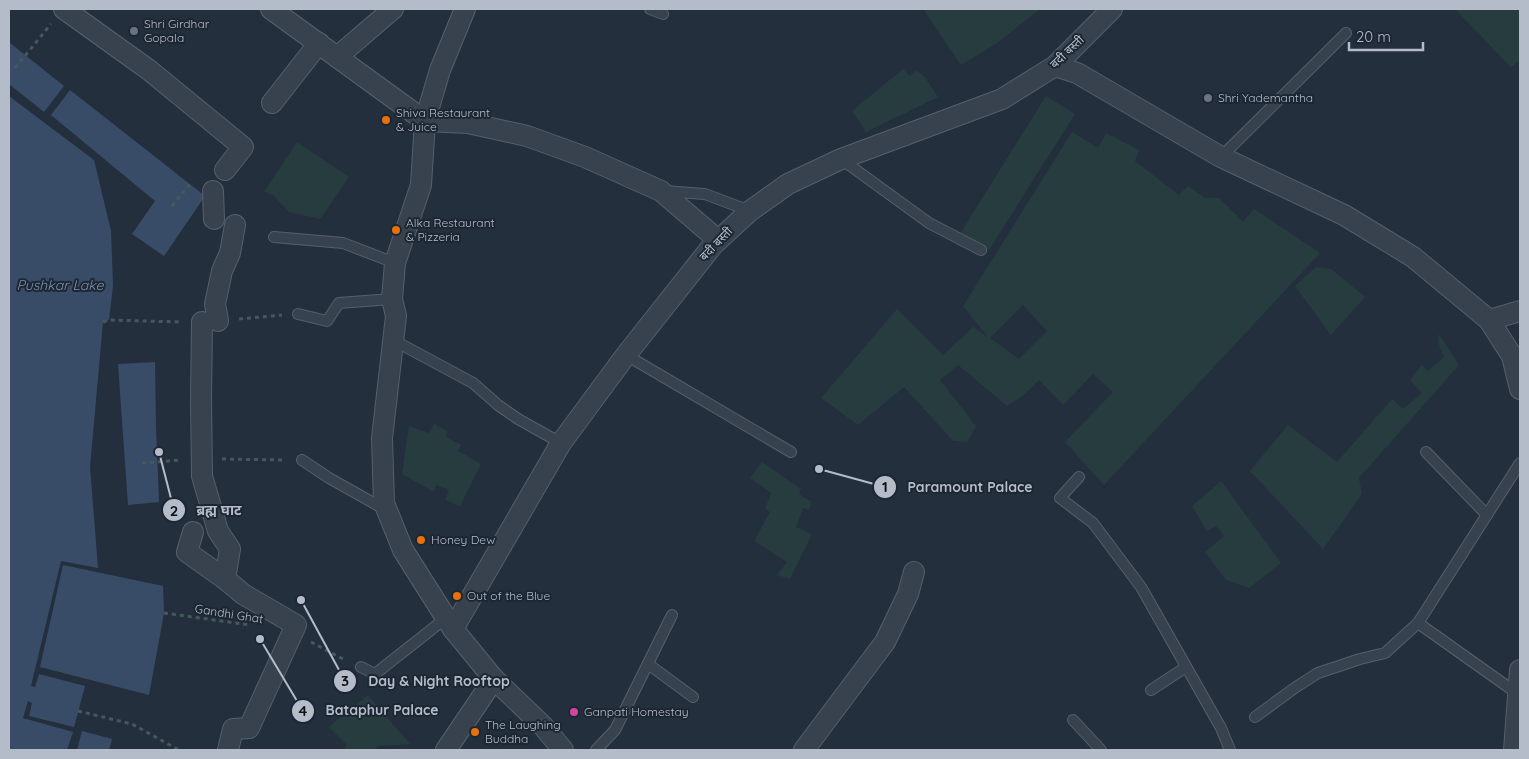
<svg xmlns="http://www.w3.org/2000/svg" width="1529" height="759" font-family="Quicksand,'Noto Sans Devanagari',sans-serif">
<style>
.green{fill:#263c3f;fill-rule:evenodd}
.water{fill:#394c67}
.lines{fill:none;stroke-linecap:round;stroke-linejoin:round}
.lane-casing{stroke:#565f6c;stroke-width:12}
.street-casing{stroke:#565f6c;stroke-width:22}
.path{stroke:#44595c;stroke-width:3;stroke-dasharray:4 4;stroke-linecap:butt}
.lane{stroke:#38414e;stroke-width:10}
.street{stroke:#38414e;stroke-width:20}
.worship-dot{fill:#6b7280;stroke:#1d2633;stroke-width:2}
.food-dot{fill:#e8710a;stroke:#1d2633;stroke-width:2}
.hotel-dot{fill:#d1479c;stroke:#1d2633;stroke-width:2}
.labels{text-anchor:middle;stroke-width:4;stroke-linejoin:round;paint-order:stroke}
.poi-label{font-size:12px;fill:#b4bcc9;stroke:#1d2633;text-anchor:start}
.street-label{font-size:12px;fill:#b4bcc9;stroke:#1d2633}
.water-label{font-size:14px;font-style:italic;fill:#7c92b1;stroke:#1d2633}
.leader{fill:none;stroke:#b4bcc9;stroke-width:2}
.callout-dot{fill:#b4bcc9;stroke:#1d2633;stroke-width:2}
.mark-label{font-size:15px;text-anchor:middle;font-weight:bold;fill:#111}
.callout-label{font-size:14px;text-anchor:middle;font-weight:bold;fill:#b4bcc9;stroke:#1d2633;stroke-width:4;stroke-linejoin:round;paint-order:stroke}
</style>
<rect width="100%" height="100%" fill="#242f3e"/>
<g class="green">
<polygon points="923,9 1040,9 997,43 961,65"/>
<polygon points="1455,9 1520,9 1520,60 1511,67"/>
<polygon points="903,69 910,76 916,70 924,76 938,97 866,132 852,111"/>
<polygon points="1046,96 1075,114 989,250 958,237"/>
<path d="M 1072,132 L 1098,148 L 1106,133 L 1139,150 L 1135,161 L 1179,195 L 1188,186 L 1205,198 L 1219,198 L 1243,222 L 1254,209 L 1320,253 L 1104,485 L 1065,442 L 1113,392 L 1093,374 L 1063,405 L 1039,380 L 1025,394 L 1007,406 L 958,365 L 940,380 L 976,426 L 967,442 L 953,441 L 904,387 L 858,425 L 821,398 L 897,309 L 943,355 L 973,327 L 988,337 L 963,306 ZM 1023,305 L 1047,331 L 1019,359 L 990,338 Z"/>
<polygon points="297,142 349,177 320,219 289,212 273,195 264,192"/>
<polygon points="1316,267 1331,269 1365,297 1331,335 1295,286"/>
<polygon points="1439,334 1459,365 1359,478 1362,494 1323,549 1250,471 1288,425 1337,462 1392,399 1403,409 1422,393 1410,380 1422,365 1428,371 1444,357 1438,342"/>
<polygon points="434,424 447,431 446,437 461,445 458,451 481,464 460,506 445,500 449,490 436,485 434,492 402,474 409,426 429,433"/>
<polygon points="762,462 801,489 799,494 812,502 809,510 803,508 796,527 812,534 790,579 777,575 787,562 754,541 770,512 765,509 771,493 750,478"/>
<polygon points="1221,481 1281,563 1249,588 1226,580 1205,552 1224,536 1216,526 1207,531 1192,506"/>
<polygon points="368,695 410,744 378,746 375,750 344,750 347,745 329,727"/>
</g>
<g class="water">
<polygon points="10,43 64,86 44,112 9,84 9,45"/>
<polygon points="70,90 205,196 164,256 132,234 155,201 51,115"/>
<polygon points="9,96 94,160 111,231 113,286 109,320 103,322 90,467 98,568 61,561 31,686 35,687 39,674 85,686 74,727 29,716 32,703 28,701 23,718 73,732 67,750 9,750"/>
<polygon points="155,362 156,427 159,502 128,505 118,364"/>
<polygon points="63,565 163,586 164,613 149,695 40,667"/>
<polygon points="82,731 112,739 109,750 77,750"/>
</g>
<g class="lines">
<g class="lane-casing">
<g id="lane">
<polyline points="650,9 663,14"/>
<polyline points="1221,157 1346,33"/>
<polyline points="841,159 929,223 981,250"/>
<polyline points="664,191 705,194 750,211"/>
<polyline points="274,237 343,243 395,263"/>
<polyline points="298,314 327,321 339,303 392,299"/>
<polyline points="393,340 473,383 498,405 518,419 561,443"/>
<polyline points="626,355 791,452"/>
<polyline points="1426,452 1487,515"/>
<polyline points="302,460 329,478 386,510"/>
<polyline points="1079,477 1060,498 1093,523 1141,587 1221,728 1230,750"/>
<polyline points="1418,623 1518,694"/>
<polyline points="648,664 693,697"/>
<polyline points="361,667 375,674 446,618"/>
<polyline points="1151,690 1186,667"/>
<polyline points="1255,717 1296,687 1318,673 1360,659 1385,653 1418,623 1520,463"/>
<polyline points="1073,720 1101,750"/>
<polyline points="596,750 615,730 672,615"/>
</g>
</g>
<g class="street-casing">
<g id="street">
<polyline points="64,9 149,70 243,147 225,170"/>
<polyline points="271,9 425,121 468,123 527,136 585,157 661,191 718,240"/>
<polyline points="337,57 393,9"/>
<polyline points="1055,66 1077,73 1221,157 1344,215 1413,257 1489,320 1512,356 1520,389"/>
<polyline points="272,103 319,43"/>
<polyline points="213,191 214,219"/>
<polyline points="1489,320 1520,311"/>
<polyline points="218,321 215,304 222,271 230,253 235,225"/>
<polyline points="202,322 201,398 202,476 218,531 230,549 225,579"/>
<polyline points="193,532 187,552 225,579 243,594 296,625 249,728 233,729 228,750"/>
<polyline points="453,629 561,443 626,355 713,245 750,211 788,184 841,159 1002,99 1055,66 1112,9"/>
<polyline points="494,679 543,726 563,750"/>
<polyline points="446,750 494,679 453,629 403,550 384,503 382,438 396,316 392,299 395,263 421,185 425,121 440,70 465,9"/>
<polyline points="804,750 885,642 908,594 914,572"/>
<polyline points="1514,750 1520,670"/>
</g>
</g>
<g class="path">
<polyline points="15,68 51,24"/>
<polyline points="172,206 191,183"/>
<polyline points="239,319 282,315"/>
<polyline points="103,322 109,320 180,322"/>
<polyline points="222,459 286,460"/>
<polyline points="142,463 181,460"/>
<polyline points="164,613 250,625"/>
<polyline points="311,642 345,660"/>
<polyline points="78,711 132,724 179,750"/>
</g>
<use href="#lane" class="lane"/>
<use href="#street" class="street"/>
</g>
<g class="worship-dot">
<circle cx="134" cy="31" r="5"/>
<circle cx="1208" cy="98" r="5"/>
</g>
<g class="food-dot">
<circle cx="386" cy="120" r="5"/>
<circle cx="396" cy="230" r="5"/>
<circle cx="421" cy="540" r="5"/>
<circle cx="457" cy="596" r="5"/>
<circle cx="475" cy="732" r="5"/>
</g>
<circle class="hotel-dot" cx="574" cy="712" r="5"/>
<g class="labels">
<g class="poi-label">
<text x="144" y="28">Shri Girdhar<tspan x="144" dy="14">Gopala</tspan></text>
<text x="1218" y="102">Shri Yademantha</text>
<text x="396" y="117">Shiva Restaurant<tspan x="396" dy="14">&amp; Juice</tspan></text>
<text x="406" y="227">Alka Restaurant<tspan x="406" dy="14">&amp; Pizzeria</tspan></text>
<text x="431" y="544">Honey Dew</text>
<text x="467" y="600">Out of the Blue</text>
<text x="584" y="716">Ganpati Homestay</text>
<text x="485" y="729">The Laughing<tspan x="485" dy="14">Buddha</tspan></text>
</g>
<g class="street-label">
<text transform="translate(1067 52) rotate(-43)" y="4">बदी बस्ती</text>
<text transform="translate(716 244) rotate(-46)" y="4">बदी बस्ती</text>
<text transform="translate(229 614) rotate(9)" y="4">Gandhi Ghat</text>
</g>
<g class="water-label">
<text x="60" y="290">Pushkar Lake</text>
</g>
</g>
<path class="leader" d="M819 469L885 487M159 452L174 510M301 600L345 681M260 639L303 711"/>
<g class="callout-dot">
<circle cx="819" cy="469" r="5"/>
<circle cx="159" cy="452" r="5"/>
<circle cx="301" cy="600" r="5"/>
<circle cx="260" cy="639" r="5"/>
<circle cx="885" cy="487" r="12"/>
<circle cx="174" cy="510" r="12"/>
<circle cx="345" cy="681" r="12"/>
<circle cx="303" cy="711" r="12"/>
</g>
<g class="mark-label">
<text x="885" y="492">1</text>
<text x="174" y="516">2</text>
<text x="345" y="686">3</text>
<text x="303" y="716">4</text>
</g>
<g class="callout-label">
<text x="970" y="492">Paramount Palace</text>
<text x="219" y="515">ब्रह्म घाट</text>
<text x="439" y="686">Day &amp; Night Rooftop</text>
<text x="382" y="715">Bataphur Palace</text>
</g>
<rect width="1529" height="759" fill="none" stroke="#b4bcc9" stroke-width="20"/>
<path d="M1349 42v8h74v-8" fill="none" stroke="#b4bcc9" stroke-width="2.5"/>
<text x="1356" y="42" font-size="15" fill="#b4bcc9" stroke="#1d2633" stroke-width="4" paint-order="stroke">20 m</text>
</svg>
